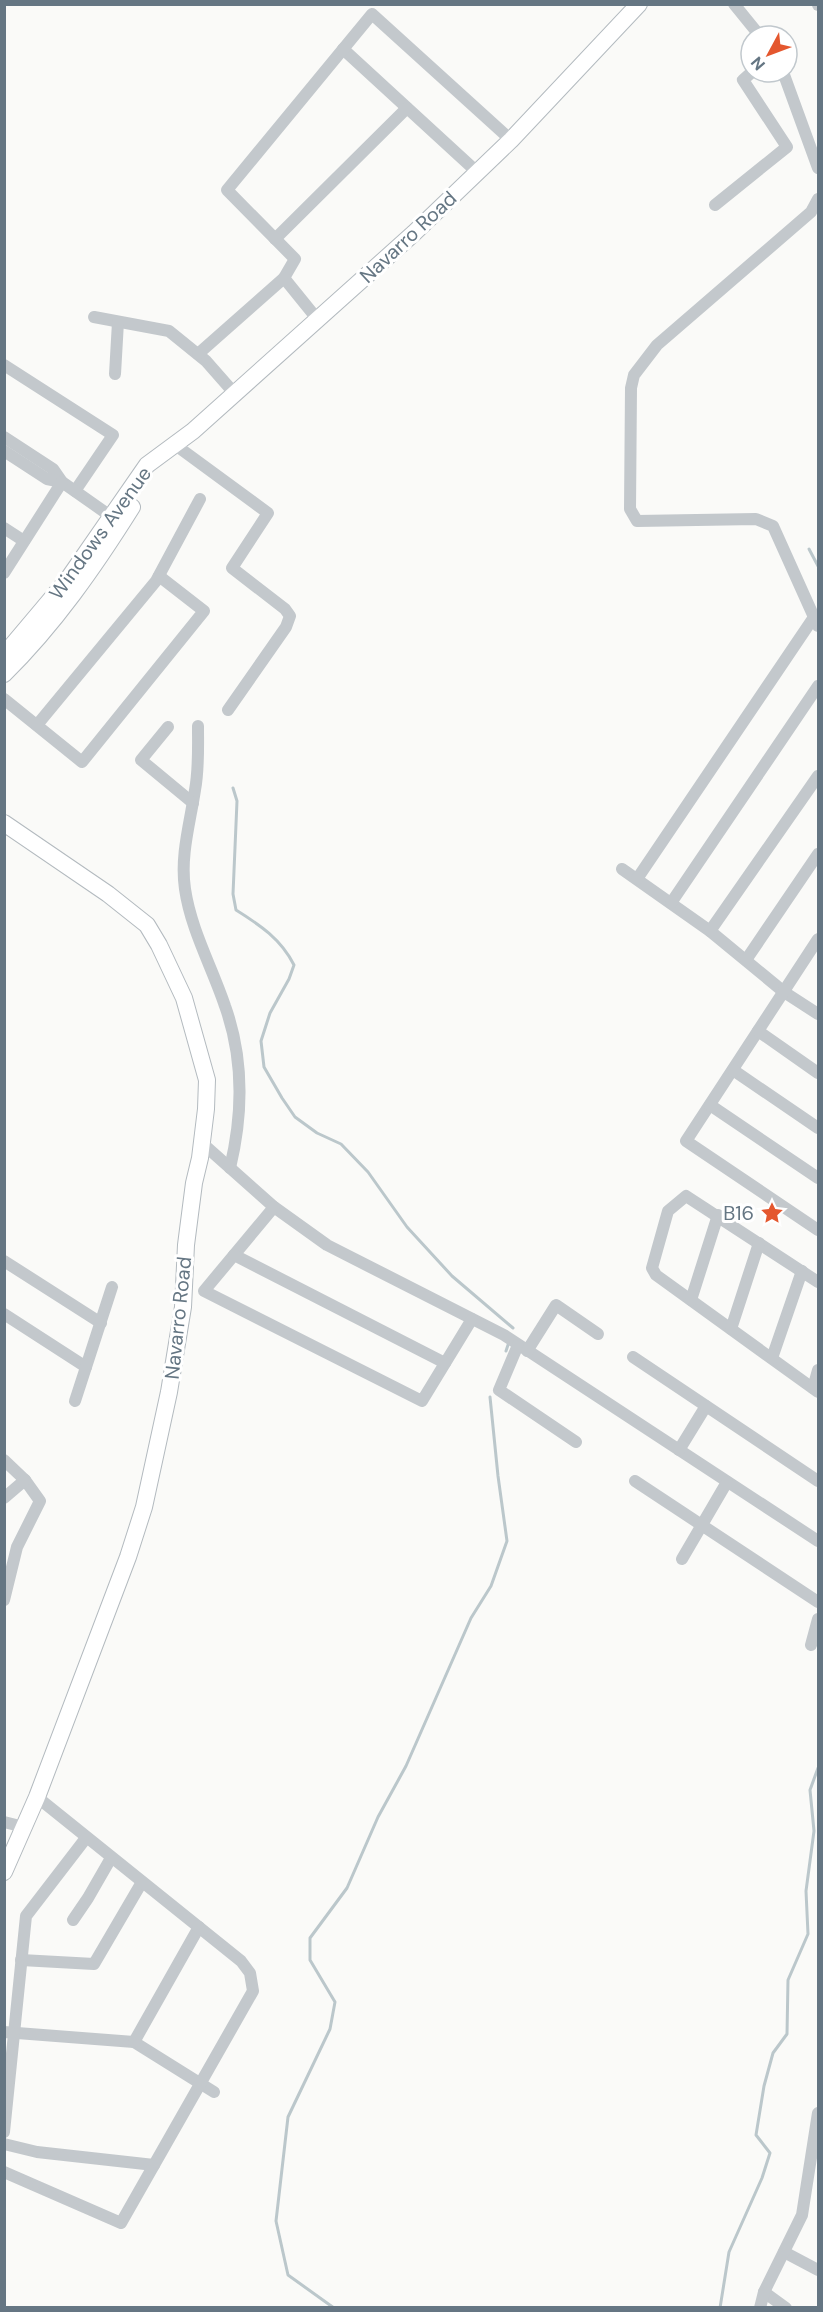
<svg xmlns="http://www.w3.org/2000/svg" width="823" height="2312" font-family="'DM Sans',sans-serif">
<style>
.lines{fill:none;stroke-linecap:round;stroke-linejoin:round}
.stream{stroke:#bbc7cb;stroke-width:3}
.secondary-casing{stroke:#b3babf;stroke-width:18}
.street{stroke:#c3c8cc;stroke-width:12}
.secondary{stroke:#fff;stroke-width:16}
.labels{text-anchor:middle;stroke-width:6;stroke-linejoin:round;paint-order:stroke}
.street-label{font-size:20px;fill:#657683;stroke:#fff}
.poi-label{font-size:20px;fill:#657683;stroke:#fff;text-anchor:end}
</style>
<rect width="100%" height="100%" fill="#fafaf8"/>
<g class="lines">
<g class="stream">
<polyline points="809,549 818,566"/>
<path d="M 233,788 L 237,801 L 233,894 L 236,910 C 260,925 281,939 294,965 L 289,979 L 270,1013 L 261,1041 L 264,1067 L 282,1098 L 295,1117 L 317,1133 L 341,1144 L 368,1172 L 407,1227 L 452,1276 L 513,1328"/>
<polyline points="506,1351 509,1342"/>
<polyline points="334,2308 288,2275 276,2221 288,2117 330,2029 335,2002 310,1960 310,1938 347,1888 378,1817 406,1766 471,1618 491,1586 507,1541 498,1476 490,1397"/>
<polyline points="720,2308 729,2252 762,2178 770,2153 756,2135 764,2086 773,2053 787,2034 788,1980 808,1934 806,1891 814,1831 810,1790 818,1768"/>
</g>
<g class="secondary-casing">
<g id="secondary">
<polyline points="4,655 68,579 147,465 193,431 414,233 511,140 639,4"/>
<path d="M 4,674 C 54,625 95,566 132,507"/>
<polyline points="4,823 108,894 147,925 159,945 184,998 207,1080 206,1109 200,1158 194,1183 186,1245 183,1307 169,1392 144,1507 128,1557 37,1797 4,1872"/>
</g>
</g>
<g class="street">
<polyline points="734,4 760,36"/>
<polyline points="818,4 818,5"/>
<polyline points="343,49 477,172"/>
<polyline points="783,72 818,168"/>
<polyline points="818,199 811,212 657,345 634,375 631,388 630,509 637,521 756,519 773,526 818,626"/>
<polyline points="715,205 787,147 743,80 752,72"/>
<polyline points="275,239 407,108"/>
<polyline points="284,278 295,259 227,190 372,14 511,140"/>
<polyline points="94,317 169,331 206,361 235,394"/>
<polyline points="198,354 284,278 318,320"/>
<polyline points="4,365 113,435 75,491"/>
<polyline points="115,374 118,322"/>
<polyline points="4,437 53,469 62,482 116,520"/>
<polyline points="174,444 268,513 232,568 285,609 290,616 286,627 228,710"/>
<polyline points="4,451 47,479 62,482"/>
<polyline points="4,528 24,541"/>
<polyline points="4,573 62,482"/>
<polyline points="4,699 82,762 204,611 159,576"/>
<polyline points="37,725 156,581 200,499"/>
<path d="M 198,726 C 198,748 199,769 195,790 C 190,823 180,856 185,889 C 191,930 212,967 225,1006 C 244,1059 243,1114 230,1168"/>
<polyline points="168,727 141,760 193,803"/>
<polyline points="622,869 710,931 784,992 818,1014"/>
<polyline points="637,879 814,617"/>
<polyline points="671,903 818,686"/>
<polyline points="710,931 818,776"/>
<polyline points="818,939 686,1141 818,1230"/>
<polyline points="746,960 818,854"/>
<polyline points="758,1031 818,1073"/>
<polyline points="733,1070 818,1128"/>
<polyline points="710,1105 818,1178"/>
<polyline points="202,1143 274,1207 327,1245 504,1335 818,1541"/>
<polyline points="274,1207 204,1291 422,1401 472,1319"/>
<polyline points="234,1255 445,1363"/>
<polyline points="4,1261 101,1323"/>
<polyline points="818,1282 686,1196 668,1211 652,1268 656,1275 818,1392"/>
<polyline points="691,1300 718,1215"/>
<polyline points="4,1314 86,1367"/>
<polyline points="731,1329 759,1243"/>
<polyline points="518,1345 499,1390 576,1442"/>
<polyline points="527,1351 556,1305 598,1334"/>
<polyline points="633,1357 818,1481"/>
<polyline points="772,1358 802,1271"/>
<polyline points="813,1388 818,1370"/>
<polyline points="75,1401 112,1287"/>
<polyline points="679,1450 706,1406"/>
<polyline points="4,1460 25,1480 40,1501 17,1547 4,1600"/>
<polyline points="635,1481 818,1602"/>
<polyline points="4,1498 25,1480"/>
<polyline points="682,1559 727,1482"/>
<polyline points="811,1645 818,1619"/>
<polyline points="4,1822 24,1827"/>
<polyline points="73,1920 88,1898 111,1858"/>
<polyline points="21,1960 94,1964 142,1882"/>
<polyline points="4,2032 134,2042 214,2092"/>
<polyline points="134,2042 199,1927"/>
<polyline points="4,2132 26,1916 86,1838"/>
<polyline points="4,2144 37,2152 154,2165"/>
<polyline points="4,2172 121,2223 253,1991 250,1973 241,1961 37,1797"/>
<polyline points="784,2252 818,2270"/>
<polyline points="764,2292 786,2308"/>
<polyline points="760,2308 764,2292 802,2215 818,2113"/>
</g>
<use href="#secondary" class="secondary"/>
</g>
<defs>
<g id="sight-bare" transform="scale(1.8)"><path d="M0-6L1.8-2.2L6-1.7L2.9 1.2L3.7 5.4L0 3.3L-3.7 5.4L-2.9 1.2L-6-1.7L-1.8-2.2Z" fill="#e4572e" stroke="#fff" stroke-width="2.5" paint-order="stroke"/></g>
</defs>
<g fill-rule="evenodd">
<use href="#sight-bare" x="772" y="1213"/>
</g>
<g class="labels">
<g class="street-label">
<text transform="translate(408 237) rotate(-43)" y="7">Navarro Road</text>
<text transform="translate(100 533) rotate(-54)" y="7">Windows Avenue</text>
<text transform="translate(178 1318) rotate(-84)" y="7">Navarro Road</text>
</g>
<g class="poi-label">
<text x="754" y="1220">B16</text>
</g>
</g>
<rect width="823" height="2312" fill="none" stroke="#657683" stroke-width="12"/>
<g transform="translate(769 54) rotate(229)"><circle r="28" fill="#ffffff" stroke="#c1c8cd" stroke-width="1.5"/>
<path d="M0-4.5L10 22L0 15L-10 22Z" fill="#e4572e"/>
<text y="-9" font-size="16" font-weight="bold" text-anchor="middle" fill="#657683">N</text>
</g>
</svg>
